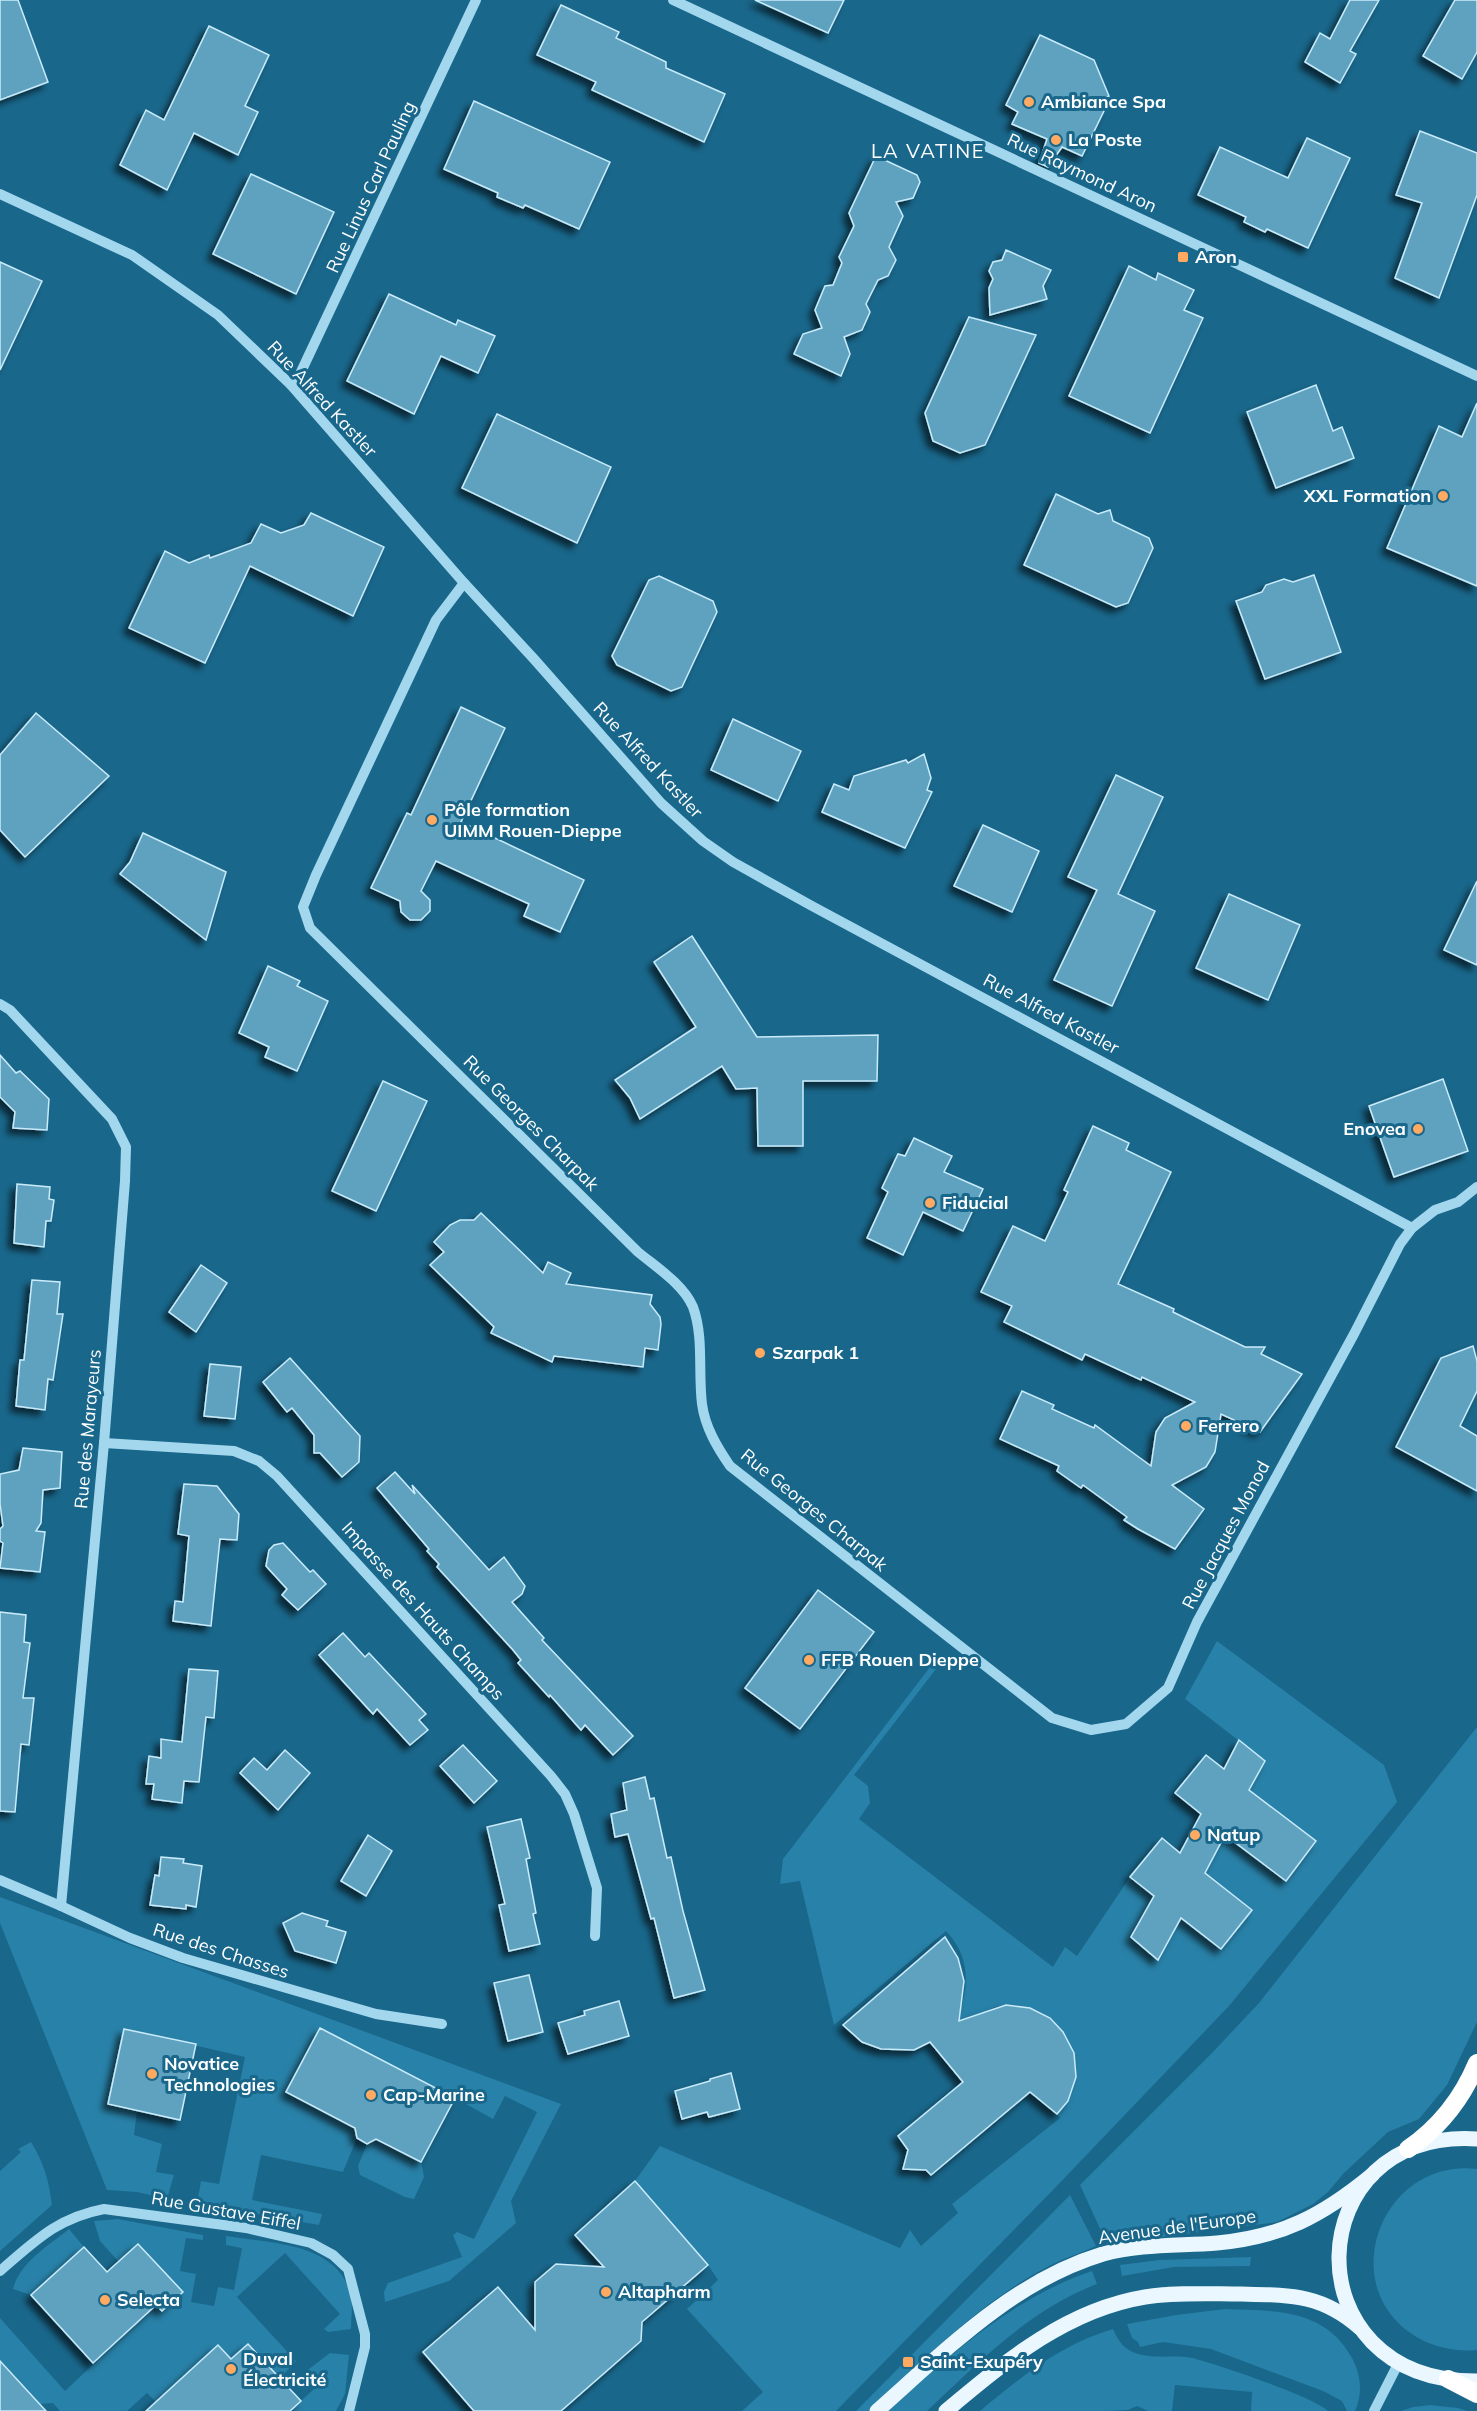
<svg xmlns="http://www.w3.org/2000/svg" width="1477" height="2411" font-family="Mulish,sans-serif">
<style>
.green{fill:#2881a8}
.building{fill:#5fa2c0;stroke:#c9ebfa;stroke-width:1.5;filter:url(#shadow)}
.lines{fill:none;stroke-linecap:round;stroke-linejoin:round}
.minor{stroke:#a3d7ee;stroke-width:10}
.major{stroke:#eaf7ff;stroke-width:15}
.highway{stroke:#fff;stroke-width:18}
.poi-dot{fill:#ffaa60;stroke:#19678b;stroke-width:2}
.labels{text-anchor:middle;stroke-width:6;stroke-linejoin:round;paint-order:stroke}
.poi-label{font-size:18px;font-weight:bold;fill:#fff;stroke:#19678b;text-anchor:start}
.street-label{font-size:18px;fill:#fff;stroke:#19678b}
.neighbourhood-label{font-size:20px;letter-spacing:1.5px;fill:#fff;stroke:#19678b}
</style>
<defs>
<filter id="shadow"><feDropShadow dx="-5.5" dy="5.5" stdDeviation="3" flood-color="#0009"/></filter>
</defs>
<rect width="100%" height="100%" fill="#19678b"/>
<g class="green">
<path d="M 1217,1641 L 1384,1765 L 1397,1802 L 1229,2006 L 1053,2190 L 836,2411 L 742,2411 L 763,2392 L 687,2309 L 718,2280 L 708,2265 L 635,2181 L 660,2146 L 900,2248 L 910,2230 L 921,2246 L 958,2213 L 952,2204 L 1060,2118 L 1057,2114 C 1096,2070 1067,2004 1008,2005 C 989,2005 972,2020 961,2033 L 956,2020 C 970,1989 971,1957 946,1931 L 834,2025 L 800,1881 L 780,1884 L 783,1859 L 937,1658 L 943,1660 L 854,1775 L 868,1786 L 870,1803 L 859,1819 L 1053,1967 L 1065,1947 L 1077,1956 L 1130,1877 L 1154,1896 L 1131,1937 L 1157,1960 L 1181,1918 L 1222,1949 L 1252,1910 L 1205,1873 L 1225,1835 L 1286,1881 L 1316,1842 L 1249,1790 L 1265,1761 L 1185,1699 Z"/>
<polygon points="1477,1727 1477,2022 1447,2085 1419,2119 1388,2132 1344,2173 1328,2192 1313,2204 1277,2222 1107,2244 1080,2185 1211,2054 1259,2003"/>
<polygon points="0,1897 561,2104 511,2201 516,2223 449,2281 385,2302 384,2292 388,2283 462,2257 453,2235 457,2232 474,2239 537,2112 505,2096 493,2119 455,2098 355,2128 357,2138 343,2172 261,2155 252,2200 322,2214 319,2225 197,2203 201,2181 219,2184 245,2057 124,2029 108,2104 137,2111 134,2135 162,2144 156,2172 174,2175 167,2199 137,2192 107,2190 0,1923"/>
<polygon points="378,2140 421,2162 424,2177 414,2199 405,2197 360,2175 358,2166 367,2144"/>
<path d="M 31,2142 C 44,2163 49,2181 52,2205 L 0,2251 L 0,2171 L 21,2152 L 18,2149 Z"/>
<path d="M 1477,2169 L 1477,2350 C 1457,2352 1438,2348 1420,2339 C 1332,2291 1379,2158 1477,2169 Z"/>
<path d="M 1070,2195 L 1096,2246 C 1081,2253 1064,2258 1049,2266 C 984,2299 922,2361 869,2411 L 856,2411 Z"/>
<path d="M 118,2219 L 203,2235 L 203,2240 L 186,2238 L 180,2271 L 196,2274 L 191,2302 L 214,2306 L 218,2287 L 234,2290 L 242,2248 L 226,2245 L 226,2236 C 269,2243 339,2242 351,2296 C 353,2306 351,2318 351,2329 L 328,2332 L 324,2329 L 340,2314 L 285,2253 L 237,2297 L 296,2361 L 280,2378 L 248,2344 L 231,2359 L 218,2345 L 156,2402 L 147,2393 L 127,2411 L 60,2411 L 53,2403 L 40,2404 L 0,2361 L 0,2318 L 65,2391 L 156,2305 L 162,2311 L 182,2292 L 138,2244 L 118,2261 L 100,2241 L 94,2221 Z"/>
<path d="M 69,2229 L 84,2247 L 31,2295 L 13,2289 C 20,2262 48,2246 69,2229 Z"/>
<polygon points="1251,2257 1250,2266 1174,2267 1122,2276 1120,2265 1159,2260"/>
<path d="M 1092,2271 L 1097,2284 C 1029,2310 979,2362 927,2411 L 887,2411 C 949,2356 1012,2298 1092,2271 Z"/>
<path d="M 1225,2309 C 1275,2311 1324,2308 1352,2358 C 1361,2375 1363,2393 1355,2411 L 1347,2411 L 1342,2401 L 1323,2391 L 1211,2349 L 1163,2342 L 1140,2347 L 1138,2342 L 1132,2338 L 1127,2324 L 1176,2315 Z"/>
<path d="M 1113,2329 C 1117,2338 1121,2345 1129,2350 C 1147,2361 1173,2354 1192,2358 C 1214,2363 1317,2398 1328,2411 L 1251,2411 L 1252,2392 L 1175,2385 L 1172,2411 L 1148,2411 L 1137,2406 L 1128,2410 L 1109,2411 L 980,2411 C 1021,2377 1061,2344 1113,2329 Z"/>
<polygon points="330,2353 349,2355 345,2394 336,2411 290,2411 314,2389 301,2375"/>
<polygon points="1430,2405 1458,2408 1467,2411 1401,2411 1413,2407"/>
</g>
<g class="building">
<polygon points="0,0 18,0 48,82 0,100"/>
<polygon points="755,0 844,0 828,33"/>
<polygon points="1350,0 1379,0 1350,51 1356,54 1340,83 1305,62 1320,33 1330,39"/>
<polygon points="1455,0 1477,0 1477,52 1462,79 1423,56"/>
<polygon points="561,5 619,32 616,38 666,62 666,68 725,94 704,142 592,90 596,82 537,55"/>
<polygon points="209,26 269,55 245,106 258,112 238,155 194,133 167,190 120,165 146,110 164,120"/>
<polygon points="1040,35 1094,60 1109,96 1099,100 1104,111 1082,156 1062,147 1048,167 1039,163 1047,139 1012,124 1018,112 1006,105"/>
<polygon points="474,101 610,162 579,229 525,205 523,208 497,197 498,193 444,169"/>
<polygon points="1420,131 1477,153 1477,195 1439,298 1395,278 1422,203 1396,195"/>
<polygon points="1307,138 1350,158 1308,248 1267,229 1265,232 1244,222 1246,217 1198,195 1220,147 1288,178"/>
<polygon points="876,156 917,175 920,182 913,198 896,202 903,216 889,247 896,260 888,276 878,280 866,304 870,312 862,330 844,337 850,354 841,376 794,354 803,334 822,328 815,310 825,286 833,285 842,263 839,257 854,226 849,213"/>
<polygon points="251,174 334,212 296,294 213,254"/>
<polygon points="1006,250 1051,270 1043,286 1047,299 990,315 989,288 993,279 989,271 993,262 1002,260"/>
<polygon points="0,262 42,281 0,370"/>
<polygon points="1129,266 1156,280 1158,273 1194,290 1184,310 1203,318 1150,433 1069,396"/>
<polygon points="389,294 456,325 458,320 495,336 478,373 441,356 414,414 347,381"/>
<polygon points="969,317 1036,335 985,445 960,453 933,441 925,413"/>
<polygon points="1316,385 1333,431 1342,427 1354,458 1276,488 1247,412"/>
<polygon points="1477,403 1477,586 1387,548 1439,426 1462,437"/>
<polygon points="497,414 611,467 577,543 462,488"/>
<polygon points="1056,494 1098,514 1110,510 1113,521 1149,538 1153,548 1128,603 1116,607 1024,565"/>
<polygon points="311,513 384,547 353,616 250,566 205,663 129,628 165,551 189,563 209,555 210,558 251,543 261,524 281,533 304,525"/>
<polygon points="1314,575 1341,652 1265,679 1236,601 1262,592 1266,585 1284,579 1293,582"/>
<polygon points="659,576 713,601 717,612 682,687 671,691 617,665 612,656 649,580"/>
<polygon points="461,707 505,728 461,822 584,880 560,932 524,916 529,904 436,861 421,891 430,900 430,911 421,920 410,920 401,912 400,901 371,888 407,813 411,815"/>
<polygon points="36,713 109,776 25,857 0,830 0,755"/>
<polygon points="733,719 801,751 778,801 711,770"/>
<polygon points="924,754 931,778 927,790 932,792 905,848 822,812 834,784 849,790 854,776 906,760 908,763"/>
<polygon points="1116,775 1163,797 1118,894 1155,911 1112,1006 1054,980 1097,890 1068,877"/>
<polygon points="983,825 1039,851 1012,912 954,886"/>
<polygon points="143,833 226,872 206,940 120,874 130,862"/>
<polygon points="1477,881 1477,965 1444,950"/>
<polygon points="1229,894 1300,925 1268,1000 1196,968"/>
<polygon points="692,936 757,1037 878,1035 877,1081 803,1081 803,1146 758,1146 757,1088 736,1089 722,1066 640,1119 630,1098 615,1080 696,1027 654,962"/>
<polygon points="268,966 300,981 297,986 328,1001 297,1071 265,1057 269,1047 239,1033"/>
<polygon points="0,1055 16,1073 20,1071 49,1099 47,1130 13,1128 15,1112 0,1097"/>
<polygon points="1443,1079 1468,1151 1394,1177 1369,1106"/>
<polygon points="383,1081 427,1101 376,1211 332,1191"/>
<polygon points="1093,1126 1129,1143 1126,1150 1171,1172 1118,1284 1174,1309 1173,1312 1245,1347 1265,1347 1261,1354 1302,1374 1260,1432 1221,1414 1215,1452 1206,1467 1172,1485 1204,1509 1175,1549 1138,1529 1124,1520 1127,1517 1083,1485 1081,1488 1057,1471 1059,1466 1000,1439 1022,1391 1054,1405 1052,1409 1094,1428 1095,1425 1151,1466 1156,1432 1165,1418 1195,1402 1142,1377 1141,1380 1085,1354 1082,1360 1004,1322 1012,1306 981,1292 1013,1226 1045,1241 1068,1192 1064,1190"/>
<polygon points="914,1138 952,1156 944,1172 983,1189 963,1231 923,1212 903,1255 867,1238 888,1192 882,1188 898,1154 905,1156"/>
<polygon points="17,1184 50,1187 49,1199 54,1200 51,1221 46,1221 44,1247 14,1243"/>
<polygon points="481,1213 543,1273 548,1262 571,1273 566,1284 652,1295 650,1304 660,1317 661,1324 658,1350 645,1348 643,1367 554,1356 552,1362 491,1333 494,1327 430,1265 444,1252 434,1242 450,1225 460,1220 474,1220"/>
<polygon points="201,1265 227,1283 196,1332 169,1312"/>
<polygon points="32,1280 60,1282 57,1314 63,1314 53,1380 48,1379 45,1410 16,1406 20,1360 24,1360"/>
<polygon points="1473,1346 1477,1361 1477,1391 1460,1426 1477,1436 1477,1491 1396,1447 1441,1358"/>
<polygon points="290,1358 360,1436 359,1462 342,1477 320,1453 314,1453 314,1435 292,1408 287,1412 263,1382"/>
<polygon points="210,1364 241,1367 235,1419 204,1416"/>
<polygon points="23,1448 62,1452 60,1488 43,1490 41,1523 36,1531 45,1532 40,1572 0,1568 3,1543 0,1541 0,1529 3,1526 0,1504 0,1474 19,1470"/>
<polygon points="395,1472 415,1494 412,1485 489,1570 504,1557 525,1586 522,1594 512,1602 544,1638 542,1640 633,1736 613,1755 585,1725 581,1730 550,1695 549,1697 518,1663 521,1660 513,1650 437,1567 439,1564 427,1551 429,1549 377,1488"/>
<polygon points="184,1484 217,1486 239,1514 237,1540 220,1539 211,1626 173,1621 175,1601 183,1602 189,1536 178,1534"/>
<polygon points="283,1543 310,1572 313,1570 326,1584 298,1610 282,1595 287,1589 266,1566 269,1550 274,1545"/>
<polygon points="818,1590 874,1632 800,1729 745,1688"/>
<polygon points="0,1612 26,1615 24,1642 30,1643 23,1698 34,1698 29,1745 21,1744 15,1812 0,1811"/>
<polygon points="343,1633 365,1657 369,1653 426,1714 419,1720 428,1730 410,1745 377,1709 373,1714 319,1655"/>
<polygon points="189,1669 218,1671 214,1718 206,1717 199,1782 184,1781 182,1803 152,1799 154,1784 146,1784 149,1756 161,1758 161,1739 182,1742"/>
<polygon points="1239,1740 1265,1761 1249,1790 1316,1841 1286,1881 1225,1835 1205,1873 1252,1910 1221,1949 1181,1918 1158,1960 1131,1937 1154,1896 1130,1877 1162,1838 1180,1853 1201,1814 1175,1793 1206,1755 1224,1769"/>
<polygon points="463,1745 497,1781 474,1803 440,1766"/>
<polygon points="285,1750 310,1773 278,1810 240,1773 254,1758 267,1770"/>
<polygon points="645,1777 650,1799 654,1798 667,1858 671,1857 683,1911 705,1990 674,1998 654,1918 651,1919 628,1834 615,1837 611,1814 627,1810 623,1783"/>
<polygon points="521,1819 530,1858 526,1859 536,1913 533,1914 540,1944 509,1951 499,1905 505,1904 487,1827"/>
<polygon points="368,1835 392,1851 366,1896 341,1881"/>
<polygon points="161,1857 184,1859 183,1863 202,1866 196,1907 186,1905 186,1909 150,1905 155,1875 159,1876"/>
<polygon points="302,1913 328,1921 326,1926 346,1932 336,1963 295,1951 283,1923"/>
<polygon points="945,1937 958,1958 964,1981 959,2021 1006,2005 1030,2008 1050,2018 1063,2032 1074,2053 1076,2077 1068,2101 1057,2114 1030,2092 931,2175 926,2170 903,2169 908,2150 898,2136 963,2082 930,2042 914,2050 881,2049 862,2042 843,2025"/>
<polygon points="529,1975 543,2032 508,2041 494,1983"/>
<polygon points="619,2001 629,2036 568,2054 558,2023 585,2015 584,2011"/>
<polygon points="320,2028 455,2098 421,2162 376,2139 367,2144 357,2138 355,2128 286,2092"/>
<polygon points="124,2029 196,2044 180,2120 108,2104"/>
<polygon points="731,2073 740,2109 709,2117 707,2112 682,2119 675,2091 710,2081 710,2079"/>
<polygon points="635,2181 708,2265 642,2322 641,2341 561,2411 474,2411 423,2352 498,2287 535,2330 535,2282 556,2264 604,2267 575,2235"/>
<polygon points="138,2244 183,2292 162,2311 156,2305 93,2363 31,2295 84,2247 107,2272"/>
<polygon points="248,2344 301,2401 290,2411 146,2411 218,2345 231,2359"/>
<polygon points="0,2361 46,2411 0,2411"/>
</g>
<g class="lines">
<g class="minor">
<polyline points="673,0 1477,376"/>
<polyline points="0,194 132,255 218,315 291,385 464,583 534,659 661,803 703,841 733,862 812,906 1412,1228"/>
<polyline points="291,385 300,374 476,0"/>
<path d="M 464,583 L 436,620 L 316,875 L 303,907 L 310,928 L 638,1252 C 656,1267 683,1284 693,1307 C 704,1337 698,1372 702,1404 C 705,1427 717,1447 730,1466 L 1052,1718 L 1091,1730 L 1126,1724 L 1168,1688 L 1197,1622 L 1354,1334 L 1400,1244 L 1412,1228 L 1435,1210 L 1458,1202 L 1477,1187"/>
<polyline points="0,1004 10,1010 112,1119 126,1147 125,1181 104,1443 61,1906"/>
<polyline points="104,1443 234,1451 259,1461 277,1476 551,1776 565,1794 574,1814 597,1888 595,1936"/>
<polyline points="0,1880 61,1906 130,1938 183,1958 376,2014 442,2024"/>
<path d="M 0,2271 C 35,2241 57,2218 104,2209 L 246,2228 L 311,2243 L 333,2255 L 348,2269 L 365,2334 L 365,2347 L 349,2411"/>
<polyline points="1374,2411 1399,2362"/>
</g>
<g class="major">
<path d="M 1477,2139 C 1298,2127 1288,2382 1477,2381"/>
<path d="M 877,2411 C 946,2350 1013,2281 1103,2254 C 1140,2244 1179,2246 1217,2243 C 1282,2237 1322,2216 1372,2175"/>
<path d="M 946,2411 C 1006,2361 1066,2310 1145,2297 C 1177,2292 1210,2294 1241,2294 C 1290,2295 1322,2294 1360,2328"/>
</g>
<g class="highway">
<path d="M 1408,2149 C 1440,2127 1462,2099 1477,2063"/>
<polyline points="1448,2379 1477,2394"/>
</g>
</g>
<g class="poi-dot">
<circle cx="1029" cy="102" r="6"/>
<circle cx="1056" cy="140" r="6"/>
<rect x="1177" y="251" width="12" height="12" rx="3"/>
<circle cx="1443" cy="496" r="6"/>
<circle cx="432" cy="820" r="6"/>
<circle cx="1418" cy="1129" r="6"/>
<circle cx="930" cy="1203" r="6"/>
<circle cx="760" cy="1353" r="6"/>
<circle cx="1186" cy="1426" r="6"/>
<circle cx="809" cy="1660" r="6"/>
<circle cx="1195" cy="1835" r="6"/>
<circle cx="152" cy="2074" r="6"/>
<circle cx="371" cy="2095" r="6"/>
<circle cx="606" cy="2292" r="6"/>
<circle cx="105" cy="2300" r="6"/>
<rect x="902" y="2356" width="12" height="12" rx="3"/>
<circle cx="231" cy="2369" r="6"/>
</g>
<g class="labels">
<g class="poi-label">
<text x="1041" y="108">Ambiance Spa</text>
<text x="1068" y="146">La Poste</text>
<text x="1195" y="263">Aron</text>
<text x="1431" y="502" text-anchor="end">XXL Formation</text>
<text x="444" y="816">Pôle formation<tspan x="444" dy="21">UIMM Rouen-Dieppe</tspan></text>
<text x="1406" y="1135" text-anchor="end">Enovea</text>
<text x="942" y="1209">Fiducial</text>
<text x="772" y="1359">Szarpak 1</text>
<text x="1198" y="1432">Ferrero</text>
<text x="821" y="1666">FFB Rouen Dieppe</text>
<text x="1207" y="1841">Natup</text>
<text x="164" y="2070">Novatice<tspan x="164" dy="21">Technologies</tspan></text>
<text x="383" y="2101">Cap-Marine</text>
<text x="618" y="2298">Altapharm</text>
<text x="117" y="2306">Selecta</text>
<text x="243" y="2365">Duval<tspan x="243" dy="21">Électricité</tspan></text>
<text x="920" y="2368">Saint-Exupéry</text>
</g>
<g class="street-label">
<text transform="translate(1082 173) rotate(25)" y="6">Rue Raymond Aron</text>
<text transform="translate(371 187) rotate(-65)" y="6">Rue Linus Carl Pauling</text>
<text transform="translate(322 399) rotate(47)" y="6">Rue Alfred Kastler</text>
<text transform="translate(648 760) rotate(47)" y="6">Rue Alfred Kastler</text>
<text transform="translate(1051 1014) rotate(28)" y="6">Rue Alfred Kastler</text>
<text transform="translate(531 1123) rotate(45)" y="6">Rue Georges Charpak</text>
<text transform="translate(88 1429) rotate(-85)" y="6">Rue des Marayeurs</text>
<text transform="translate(814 1510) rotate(39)" y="6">Rue Georges Charpak</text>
<text transform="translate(1226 1535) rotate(-62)" y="6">Rue Jacques Monod</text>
<text transform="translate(423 1611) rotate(48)" y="6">Impasse des Hauts Champs</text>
<text transform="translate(221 1951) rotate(18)" y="6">Rue des Chasses</text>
<text transform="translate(226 2211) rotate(10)" y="6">Rue Gustave Eiffel</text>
<text transform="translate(1177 2227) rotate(-8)" y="6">Avenue de l'Europe</text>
</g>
<g class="neighbourhood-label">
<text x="928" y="158">LA VATINE</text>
</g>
</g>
</svg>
